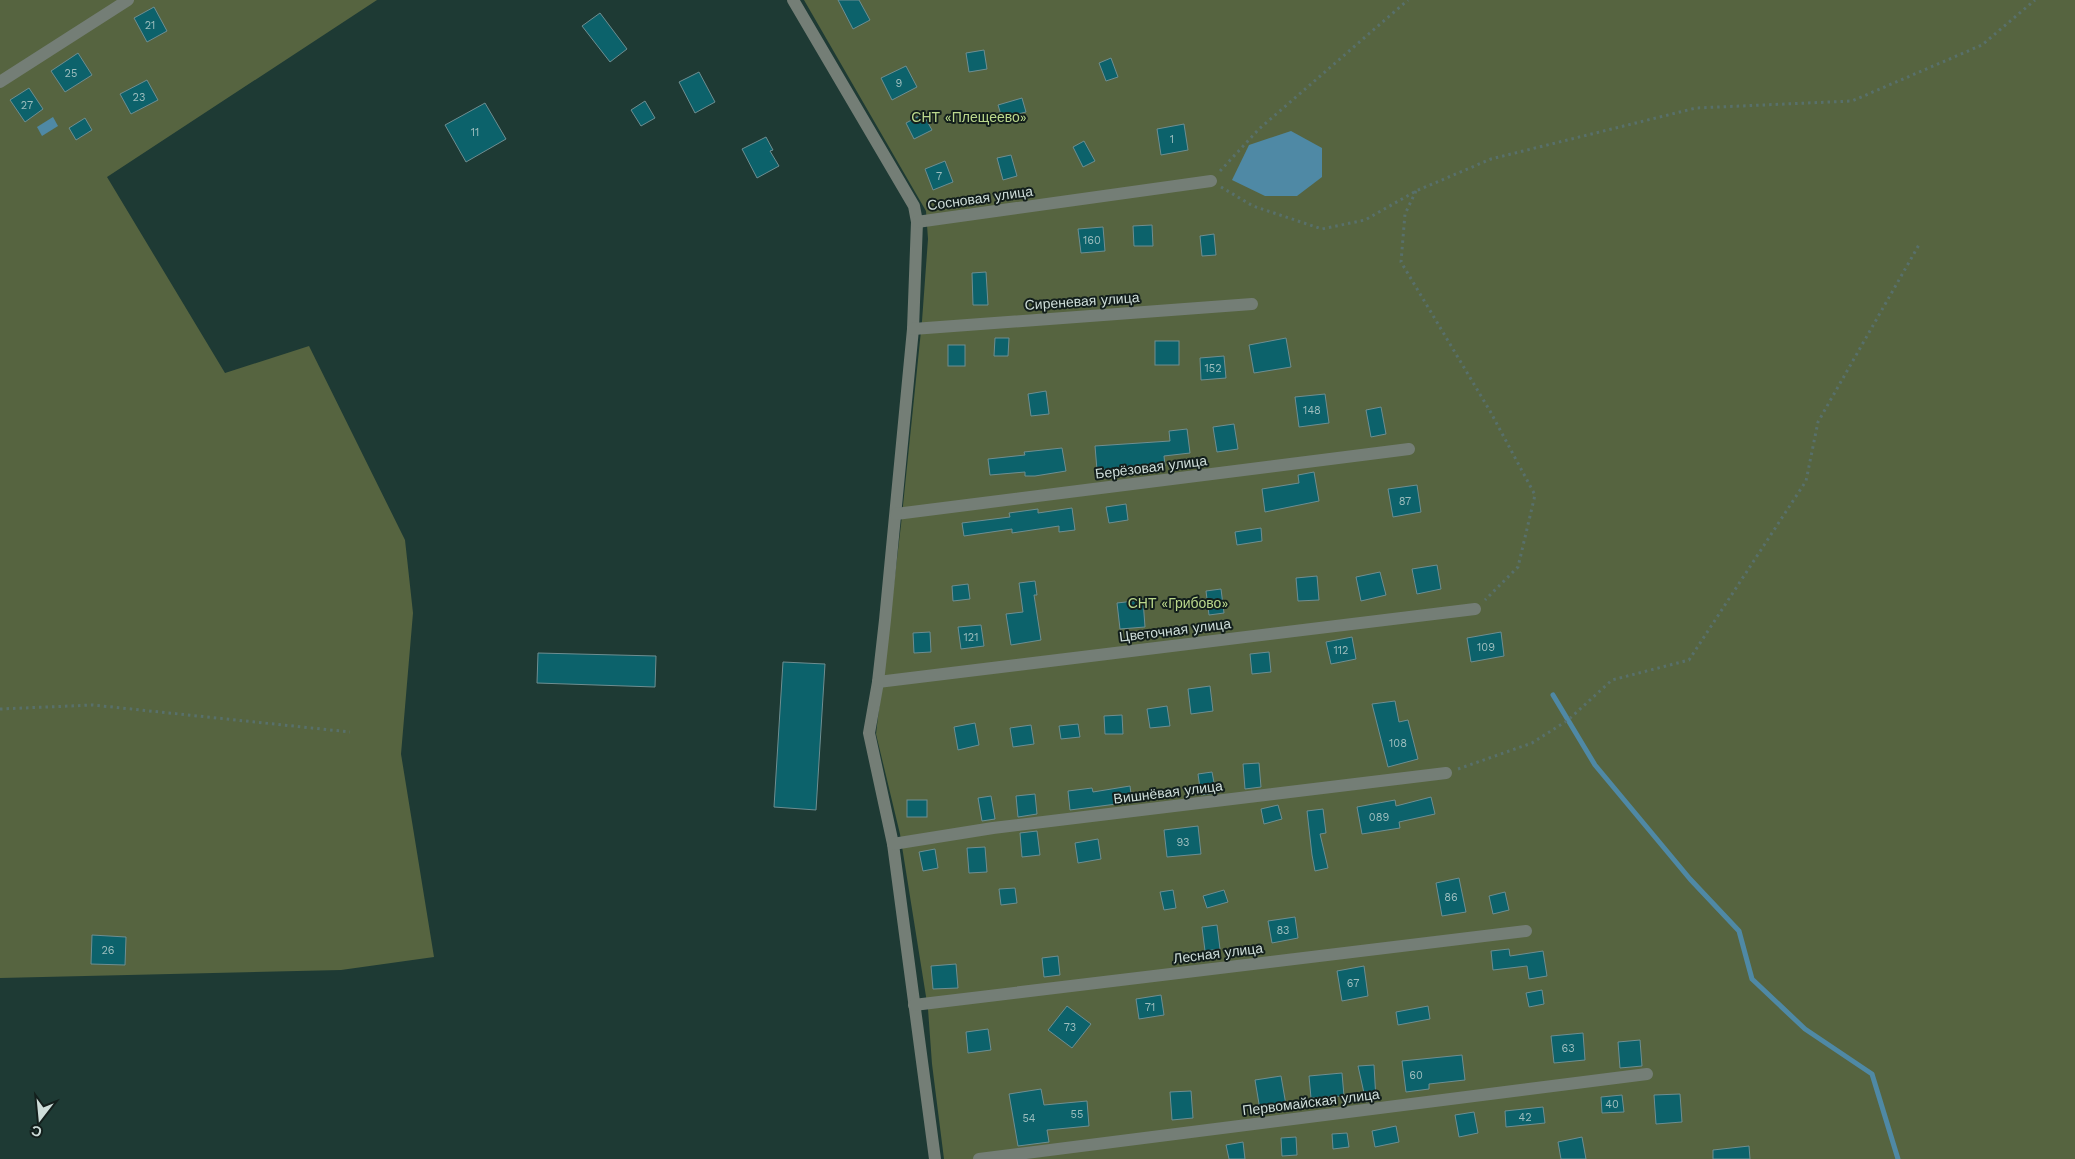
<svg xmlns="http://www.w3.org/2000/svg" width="2075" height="1159" font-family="'Work Sans',sans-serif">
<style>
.green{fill:#566440}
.water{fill:#4f89a5}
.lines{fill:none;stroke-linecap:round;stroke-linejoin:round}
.stream{stroke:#4f89a5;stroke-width:5}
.building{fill:#0c626b;stroke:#6e8e91}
.path{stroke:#58706b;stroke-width:3;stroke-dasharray:2.5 4;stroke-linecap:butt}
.minor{stroke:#747e76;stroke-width:12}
.labels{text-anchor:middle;stroke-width:4;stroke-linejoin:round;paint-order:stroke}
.number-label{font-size:11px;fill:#9ebebe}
.park-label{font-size:14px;fill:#bbd88c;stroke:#131f1c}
.street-label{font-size:14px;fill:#ceddd9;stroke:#131f1c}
</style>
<rect width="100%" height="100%" fill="#1e3a34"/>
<g class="green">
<polygon points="0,0 377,0 107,177 225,373 309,346 405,540 413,613 401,754 434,957 341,970 0,978"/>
<polygon points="804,0 2075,0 2075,1159 944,1159 932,1064 928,1009 900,834 876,734 901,525 922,321 928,239 926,211"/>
</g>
<g class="water">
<polygon points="53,117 58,126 42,136 37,127"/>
<polygon points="1291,131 1322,148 1322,177 1297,196 1265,196 1232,180 1249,145"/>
</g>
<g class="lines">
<polyline class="stream" points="1553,695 1595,765 1690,879 1739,931 1752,979 1805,1029 1872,1074 1898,1159"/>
</g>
<g class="building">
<polygon points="838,0 859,0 870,20 853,29"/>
<polygon points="154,7 167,31 147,42 134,18"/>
<polygon points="600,13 627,49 610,62 582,26"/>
<polygon points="984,50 987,69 969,72 966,53"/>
<polygon points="78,53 92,75 65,92 51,71"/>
<polygon points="1111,58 1118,77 1106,81 1099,63"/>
<polygon points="906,66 917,87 892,100 881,78"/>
<polygon points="699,72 715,102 695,113 679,82"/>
<polygon points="147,80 158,100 131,114 120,94"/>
<polygon points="29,88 43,109 25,122 10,100"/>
<polygon points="1022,98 1026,112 1002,118 998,105"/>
<polygon points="645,101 655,118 641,126 631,110"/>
<polygon points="485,103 506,139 466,162 445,125"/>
<polygon points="923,114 932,130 914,139 906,123"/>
<polygon points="85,118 92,130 76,140 69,128"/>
<polygon points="1184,124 1188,150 1161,155 1157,129"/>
<polygon points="766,137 773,150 770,151 779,166 757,178 742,149"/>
<polygon points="1084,141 1095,161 1083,167 1073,147"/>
<polygon points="1011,155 1017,176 1003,180 997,158"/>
<polygon points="945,161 953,182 933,190 925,169"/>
<polygon points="1152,225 1153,246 1134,246 1133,226"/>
<polygon points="1103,227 1105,251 1081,253 1078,229"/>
<polygon points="1214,234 1216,255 1202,256 1200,236"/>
<polygon points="986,272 988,305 973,305 972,273"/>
<polygon points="995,338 1009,338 1008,356 994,356"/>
<polygon points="1286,338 1291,367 1254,373 1249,345"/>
<rect x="1155" y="341" width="24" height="24"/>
<rect x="948" y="345" width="17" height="21"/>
<polygon points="1224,356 1226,378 1201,380 1200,358"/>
<polygon points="1046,391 1049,414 1031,416 1028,394"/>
<polygon points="1325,394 1329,423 1299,427 1295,397"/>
<polygon points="1381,407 1386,434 1371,437 1366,410"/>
<polygon points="1234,424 1238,449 1217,452 1213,427"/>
<polygon points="1187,429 1190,453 1164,456 1165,466 1097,470 1095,446 1170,441 1169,431"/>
<polygon points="1062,448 1066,471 1035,476 1025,476 1025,472 990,475 988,459 1025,455 1024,452"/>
<polygon points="1314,472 1319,501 1265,512 1262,489 1299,483 1298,475"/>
<polygon points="1417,485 1421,512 1393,517 1388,489"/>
<polygon points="1126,504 1128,520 1109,523 1106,507"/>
<polygon points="1072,508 1075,530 1059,532 1059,526 1012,533 1012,529 964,536 962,523 1010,517 1009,513 1038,509 1038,513"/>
<polygon points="1261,528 1262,541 1237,545 1235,532"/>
<polygon points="1437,565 1441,589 1417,594 1412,569"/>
<polygon points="1380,572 1386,595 1361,601 1356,577"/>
<polygon points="1317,576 1319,600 1298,601 1296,578"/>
<polygon points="1035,581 1037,595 1034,595 1041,640 1011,645 1006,614 1023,612 1019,583"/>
<polygon points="968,584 970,599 953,601 952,586"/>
<polygon points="1221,589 1224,613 1209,615 1206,591"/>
<polygon points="1143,600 1145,627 1120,629 1117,603"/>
<polygon points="981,625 984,646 961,649 958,627"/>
<polygon points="930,632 931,652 914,653 913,633"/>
<polygon points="1501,632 1504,656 1471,662 1467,638"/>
<polygon points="1352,637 1356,659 1331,664 1326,642"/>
<polygon points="1269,652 1271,672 1252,674 1250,654"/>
<polygon points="538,653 656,656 655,687 537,683"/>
<polygon points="783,662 825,664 816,810 774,807"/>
<polygon points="1210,686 1213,711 1191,714 1188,689"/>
<polygon points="1395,701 1399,722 1408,720 1418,759 1388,767 1372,704"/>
<polygon points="1167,706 1170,726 1150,728 1147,709"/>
<polygon points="1122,715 1123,734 1105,734 1104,716"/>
<polygon points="975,723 979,745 958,750 954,727"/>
<polygon points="1078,724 1080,737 1061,739 1059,726"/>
<polygon points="1031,725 1034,744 1013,747 1010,728"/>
<polygon points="1259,763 1261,787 1245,789 1243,764"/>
<polygon points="1212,772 1216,793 1201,795 1198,774"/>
<polygon points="1130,786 1132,802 1070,810 1068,791 1092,788 1093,792"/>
<polygon points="1035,794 1037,814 1018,817 1016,796"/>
<polygon points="991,796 995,819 982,821 978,798"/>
<polygon points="1431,797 1435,814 1399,822 1400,828 1362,834 1357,807 1395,800 1396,806"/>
<rect x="907" y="800" width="20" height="17"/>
<polygon points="1278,805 1282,819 1264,824 1261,809"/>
<polygon points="1323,809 1326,833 1320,834 1328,868 1315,871 1312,855 1307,811"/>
<polygon points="1198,826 1201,854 1167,857 1164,830"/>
<polygon points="1037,831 1040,855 1022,857 1020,833"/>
<polygon points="1098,839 1101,859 1078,863 1075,843"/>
<polygon points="985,847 987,872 969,873 967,848"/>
<polygon points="935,849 938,868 923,871 919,852"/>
<polygon points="1459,878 1466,912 1442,916 1436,883"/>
<polygon points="1015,888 1017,903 1001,905 999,889"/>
<polygon points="1173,890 1176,908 1164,910 1160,892"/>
<polygon points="1224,890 1228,902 1207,908 1203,896"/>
<polygon points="1505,892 1509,910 1493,914 1489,896"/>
<polygon points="1295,917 1298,938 1272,943 1268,921"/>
<polygon points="1217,925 1220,949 1205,951 1202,927"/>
<polygon points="92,935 126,937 125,965 91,964"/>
<polygon points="1509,949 1510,956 1543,951 1547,976 1529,979 1527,966 1493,970 1491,951"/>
<polygon points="1058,956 1060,975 1044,977 1042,958"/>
<polygon points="956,964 958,988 933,989 931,966"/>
<polygon points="1364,966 1368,996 1342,1001 1337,971"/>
<polygon points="1542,990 1544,1004 1529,1007 1526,993"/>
<polygon points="1161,995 1164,1015 1139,1019 1136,999"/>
<polygon points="1067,1006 1091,1024 1072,1048 1048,1030"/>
<polygon points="1428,1006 1430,1019 1398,1025 1396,1012"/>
<polygon points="988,1029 991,1050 968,1053 966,1032"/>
<polygon points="1583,1033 1585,1060 1554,1063 1551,1036"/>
<polygon points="1640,1040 1642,1066 1620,1068 1618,1042"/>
<polygon points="1462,1055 1465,1080 1429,1084 1429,1089 1406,1092 1402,1061"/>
<polygon points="1374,1065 1376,1100 1366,1102 1358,1066"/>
<polygon points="1342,1073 1344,1096 1311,1098 1309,1076"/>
<polygon points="1281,1076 1286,1105 1260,1110 1255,1080"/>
<polygon points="1041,1089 1044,1105 1087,1101 1089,1126 1047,1130 1049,1142 1018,1146 1009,1094"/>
<polygon points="1191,1091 1193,1118 1172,1120 1170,1092"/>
<polygon points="1680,1094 1682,1122 1656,1124 1654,1095"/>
<polygon points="1622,1095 1624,1112 1602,1113 1601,1097"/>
<polygon points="1543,1107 1545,1123 1506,1127 1505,1111"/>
<polygon points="1474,1112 1478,1133 1459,1137 1455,1115"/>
<polygon points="1396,1126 1399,1142 1375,1147 1372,1131"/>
<polygon points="1347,1133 1349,1147 1333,1149 1332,1134"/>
<polygon points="1296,1137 1297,1155 1282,1156 1281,1138"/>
<polygon points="1582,1137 1586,1159 1561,1159 1558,1142"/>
<polygon points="1243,1142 1245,1159 1229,1159 1226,1145"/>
<polygon points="1749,1146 1750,1159 1713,1159 1713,1150"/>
</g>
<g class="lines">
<g class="path">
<polyline points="1220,171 1259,129 1408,0"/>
<polyline points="1221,187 1253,206 1322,229 1365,220 1416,191 1491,159 1696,108 1852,101 1982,45 2035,0"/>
<polyline points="1416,191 1405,214 1401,262 1490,411 1535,495 1518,567 1485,600"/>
<polyline points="0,709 93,705 350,732"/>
<polyline points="1458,769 1532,743 1568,720 1612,680 1689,660 1806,481 1818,422 1920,243"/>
</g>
<g class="minor">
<polyline points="793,0 914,206 917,222 913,329 885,620 878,682 869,733 893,844 935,1159"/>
<polyline points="0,82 128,0"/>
<polyline points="917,222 1211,181"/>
<polyline points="913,329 1252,304"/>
<polyline points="896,514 1409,449"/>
<polyline points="878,682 1475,609"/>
<polyline points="893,844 993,828 1446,773"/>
<polyline points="914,1005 1526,931"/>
<polyline points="979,1159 1647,1074"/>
</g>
</g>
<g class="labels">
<g class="number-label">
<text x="150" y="29">21</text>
<text x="71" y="77">25</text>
<text x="899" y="87">9</text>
<text x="139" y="101">23</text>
<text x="27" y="109">27</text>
<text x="475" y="136">11</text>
<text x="1172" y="143">1</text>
<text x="939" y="180">7</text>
<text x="1092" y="244">160</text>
<text x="1213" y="372">152</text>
<text x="1312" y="414">148</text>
<text x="1405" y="505">87</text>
<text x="971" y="641">121</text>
<text x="1486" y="651">109</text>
<text x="1341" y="654">112</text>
<text x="1398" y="747">108</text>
<text x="1379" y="821">089</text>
<text x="1183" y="846">93</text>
<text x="1451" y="901">86</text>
<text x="1283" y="934">83</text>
<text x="108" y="954">26</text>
<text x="1353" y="987">67</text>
<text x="1150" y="1011">71</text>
<text x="1070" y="1031">73</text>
<text x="1568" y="1052">63</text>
<text x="1416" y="1079">60</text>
<text x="1612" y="1108">40</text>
<text x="1077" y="1118">55</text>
<text x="1525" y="1121">42</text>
<text x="1029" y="1122">54</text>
</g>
<g class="park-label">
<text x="969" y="122">СНТ «Плещеево»</text>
<text x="1178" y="608">СНТ «Грибово»</text>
</g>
<g class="street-label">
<text transform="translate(980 198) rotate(-8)" y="5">Сосновая улица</text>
<text transform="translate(1082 301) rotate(-4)" y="5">Сиреневая улица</text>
<text transform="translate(1151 467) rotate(-7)" y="5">Берёзовая улица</text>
<text transform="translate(1175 630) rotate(-7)" y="5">Цветочная улица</text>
<text transform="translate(1168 792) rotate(-7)" y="5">Вишнёвая улица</text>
<text transform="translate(1218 953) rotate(-7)" y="5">Лесная улица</text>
<text transform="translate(1311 1102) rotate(-7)" y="5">Первомайская улица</text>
</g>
</g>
<g transform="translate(40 1119) rotate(196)" stroke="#131f1c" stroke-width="4" paint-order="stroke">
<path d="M0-4L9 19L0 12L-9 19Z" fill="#ceddd9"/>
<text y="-8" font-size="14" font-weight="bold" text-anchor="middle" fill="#ceddd9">С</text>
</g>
</svg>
